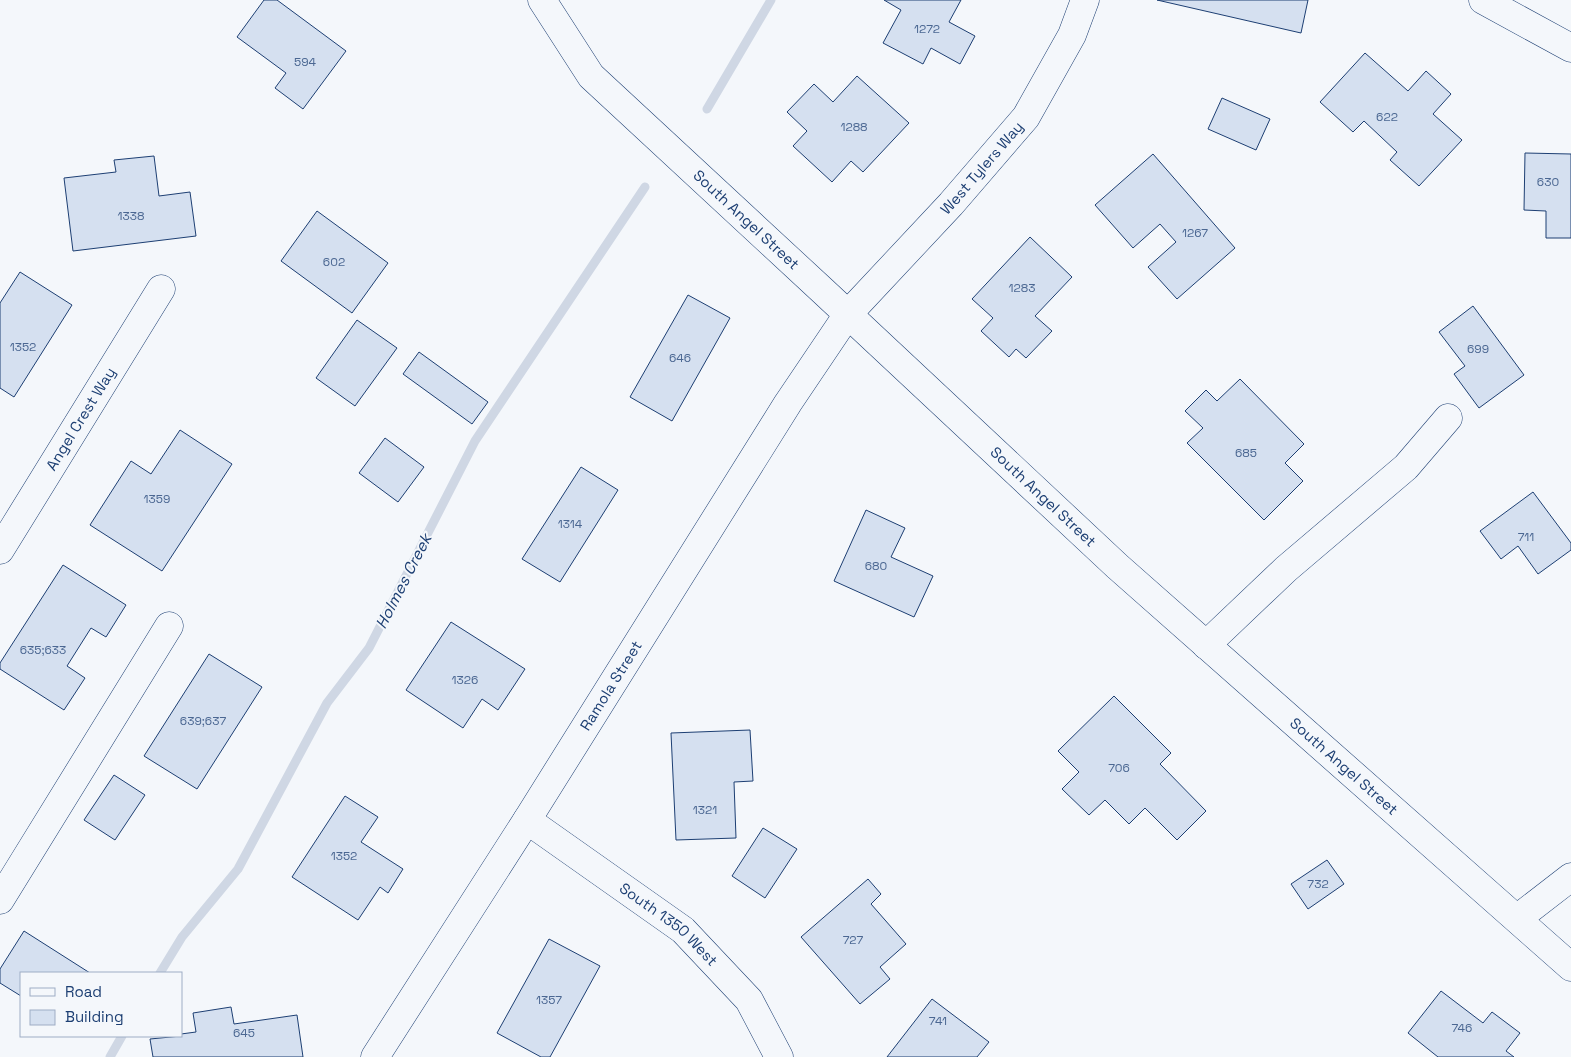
<svg xmlns="http://www.w3.org/2000/svg" width="1571" height="1057" font-family="'Space Grotesk',sans-serif">
<style>
.lines{fill:none;stroke-linecap:round;stroke-linejoin:round}
.stream{stroke:#cfd7e4;stroke-width:9}
.building{fill:#d5e0f0;stroke:#1d3f73}
.minor-casing{stroke:#1d3f73;stroke-width:29}
.minor{stroke:#f4f7fb;stroke-width:28}
.labels{text-anchor:middle;stroke-width:4;stroke-linejoin:round;paint-order:stroke}
.number-label{font-size:12px;fill:#4b6792}
.street-label{font-size:15px;fill:#1d3f73;stroke:#f4f7fb}
.water-label{font-size:16px;font-style:italic;fill:#1d3f73;stroke:#f4f7fb}
</style>
<rect width="100%" height="100%" fill="#f4f7fb"/>
<g class="lines">
<g class="stream">
<polyline points="707,109 771,0"/>
<polyline points="160,973 182,937 238,869 327,703 369,648 475,441 645,187"/>
<polyline points="110,1057 122,1036"/>
</g>
</g>
<g class="building">
<polygon points="264,0 277,0 346,51 303,109 275,88 286,73 237,37"/>
<polygon points="884,0 961,0 949,22 975,36 960,64 931,48 923,64 883,43 901,10"/>
<polygon points="1157,0 1308,0 1301,33"/>
<polygon points="1365,53 1408,91 1426,71 1451,94 1433,114 1462,140 1419,186 1390,160 1397,152 1364,121 1353,132 1320,102"/>
<polygon points="857,76 909,123 863,172 851,161 832,182 793,146 807,131 787,112 814,84 833,102"/>
<polygon points="1222,98 1270,119 1256,150 1208,129"/>
<polygon points="1525,153 1571,154 1571,238 1546,238 1546,211 1524,210"/>
<polygon points="1153,154 1235,248 1177,299 1148,267 1176,242 1160,224 1133,248 1095,205"/>
<polygon points="154,156 159,196 190,192 196,236 73,251 64,178 116,172 114,160"/>
<polygon points="317,211 388,263 352,313 281,261"/>
<polygon points="1030,237 1072,277 1035,316 1052,331 1026,358 1016,349 1009,357 981,331 993,318 972,299"/>
<polygon points="20,272 72,305 14,397 0,388 0,303"/>
<polygon points="688,295 730,318 672,421 630,397"/>
<polygon points="1473,306 1524,375 1479,408 1454,374 1465,366 1439,332"/>
<polygon points="357,320 397,348 355,406 316,378"/>
<polygon points="419,352 488,402 472,424 403,374"/>
<polygon points="1240,379 1304,444 1285,463 1303,481 1264,520 1187,443 1203,428 1185,411 1206,390 1217,401"/>
<polygon points="180,430 232,464 162,571 90,525 131,461 151,474"/>
<polygon points="385,438 424,467 398,502 359,473"/>
<polygon points="581,467 618,490 560,582 522,559"/>
<polygon points="1533,492 1571,543 1571,550 1538,574 1518,546 1501,559 1480,531"/>
<polygon points="866,510 905,528 891,557 933,576 914,617 834,581"/>
<polygon points="63,565 126,605 106,637 91,628 67,666 85,678 64,710 0,669 0,663"/>
<polygon points="451,622 525,669 498,710 482,699 463,728 406,690"/>
<polygon points="209,654 262,687 197,789 144,756"/>
<polygon points="1114,696 1171,753 1160,764 1206,811 1177,840 1145,808 1129,824 1105,800 1089,815 1062,789 1079,772 1058,751"/>
<polygon points="750,730 753,781 734,782 736,838 676,840 671,733"/>
<polygon points="114,775 145,795 115,840 84,820"/>
<polygon points="345,796 378,817 361,842 403,869 388,893 380,887 358,920 292,877"/>
<polygon points="763,828 797,849 765,898 732,876"/>
<polygon points="1327,860 1344,884 1308,909 1291,884"/>
<polygon points="868,879 881,894 871,904 906,944 880,967 890,979 860,1004 801,937"/>
<polygon points="24,931 90,973 21,973 21,996 0,983 0,969"/>
<polygon points="549,939 600,966 550,1057 541,1057 497,1033"/>
<polygon points="1441,991 1483,1023 1492,1012 1520,1033 1506,1051 1514,1057 1438,1057 1408,1033"/>
<polygon points="932,999 989,1042 977,1057 887,1057"/>
<polygon points="231,1007 234,1024 297,1015 303,1057 153,1057 150,1039 181,1036 181,1034 196,1032 193,1013"/>
</g>
<g class="lines">
<g class="minor-casing">
<g id="minor">
<path id="s1" d="M 542,0 L 591,76 L 823,291 L 1117,566 L 1571,967"/>
<polyline points="1483,0 1571,48"/>
<path id="s2" d="M 0,550 L 161,289"/>
<polyline points="1206,645 1286,569 1406,467 1448,418"/>
<path id="s3" d="M 527,820 L 683,930 L 749,1000 L 779,1057"/>
<polyline points="0,900 169,626"/>
<polyline points="1518,918 1571,877"/>
<path id="s4" d="M 375,1057 L 527,820 L 788,403 L 848,314 L 951,204 L 1026,117 L 1072,35 L 1085,0"/>
</g>
</g>
<use href="#minor" class="minor"/>
</g>
<g class="labels">
<g class="number-label">
<text x="927" y="33">1272</text>
<text x="305" y="66">594</text>
<text x="1387" y="121">622</text>
<text x="854" y="131">1288</text>
<text x="1548" y="186">630</text>
<text x="131" y="220">1338</text>
<text x="1195" y="237">1267</text>
<text x="334" y="266">602</text>
<text x="1022" y="292">1283</text>
<text x="23" y="351">1352</text>
<text x="1478" y="353">699</text>
<text x="680" y="362">646</text>
<text x="1246" y="457">685</text>
<text x="157" y="503">1359</text>
<text x="570" y="528">1314</text>
<text x="1526" y="541">711</text>
<text x="876" y="570">680</text>
<text x="43" y="654">635;633</text>
<text x="465" y="684">1326</text>
<text x="203" y="725">639;637</text>
<text x="1119" y="772">706</text>
<text x="705" y="814">1321</text>
<text x="344" y="860">1352</text>
<text x="1318" y="888">732</text>
<text x="853" y="944">727</text>
<text x="549" y="1004">1357</text>
<text x="938" y="1025">741</text>
<text x="1462" y="1032">746</text>
<text x="244" y="1037">645</text>
</g>
<g class="street-label">
<text dy="5" stroke="none"><textPath href="#s4" startOffset="1079">West Tylers Way</textPath></text>
<text dy="5" stroke="none"><textPath href="#s1" startOffset="302">South Angel Street</textPath></text>
<text dy="5" stroke="none"><textPath href="#s2" startOffset="154">Angel Crest Way</textPath></text>
<text dy="5" stroke="none"><textPath href="#s1" startOffset="708">South Angel Street</textPath></text>
<text dy="5" stroke="none"><textPath href="#s4" startOffset="440">Ramola Street</textPath></text>
<text dy="5" stroke="none"><textPath href="#s1" startOffset="1112">South Angel Street</textPath></text>
<text dy="5" stroke="none"><textPath href="#s3" startOffset="176">South 1350 West</textPath></text>
</g>
<g class="water-label">
<text transform="translate(403 581) rotate(-63)" y="6">Holmes Creek</text>
</g>
</g>
<rect x="20" y="972" width="162" height="65" fill="#f4f7fb" stroke="#9eadc5"/>
<rect x="30" y="988" width="25" height="8" fill="#f4f7fb" stroke="#9eadc5"/>
<text x="65" y="997" font-size="15" fill="#1d3f73">Road</text>
<rect x="30" y="1010" width="25" height="15" fill="#d5e0f0" stroke="#9eadc5"/>
<text x="65" y="1022" font-size="15" fill="#1d3f73">Building</text>
</svg>
